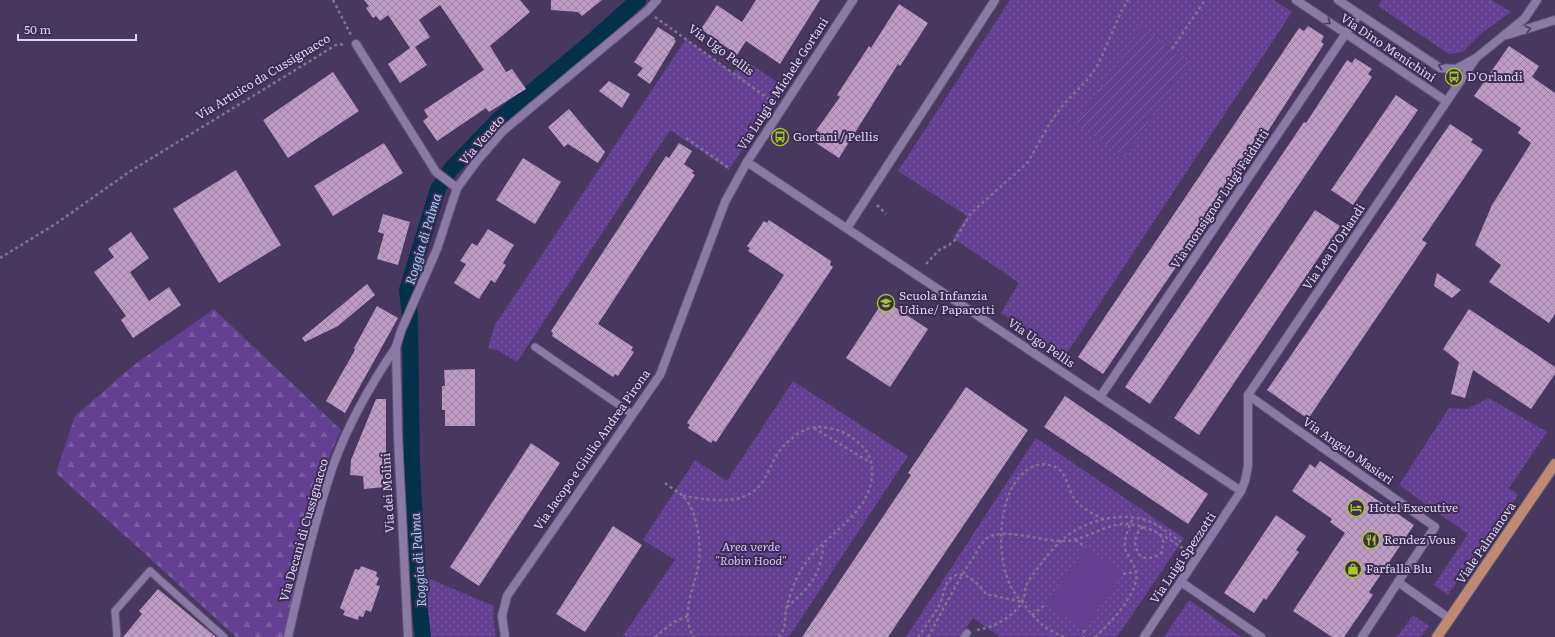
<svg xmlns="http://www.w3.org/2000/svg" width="1555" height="637" font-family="Literata,serif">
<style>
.grass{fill:url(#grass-dots)}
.forest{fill:url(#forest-firs)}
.garden{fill:url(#garden-furrows)}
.pitch{fill:#644093}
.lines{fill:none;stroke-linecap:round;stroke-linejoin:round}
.canal{stroke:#03314c;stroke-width:16}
.building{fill:url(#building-cross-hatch)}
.service-casing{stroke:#625576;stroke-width:9}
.minor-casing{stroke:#625576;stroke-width:10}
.tertiary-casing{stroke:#625576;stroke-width:10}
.primary-casing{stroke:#625576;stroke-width:12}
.path{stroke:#7f7293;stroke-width:2.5;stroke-dasharray:3 3;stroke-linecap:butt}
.service{stroke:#8b7aa6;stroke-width:7}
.minor{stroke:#8b7aa6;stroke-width:8}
.tertiary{stroke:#8b7aa6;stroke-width:8}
.primary{stroke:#bf8a71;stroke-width:10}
.oneway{stroke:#493960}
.labels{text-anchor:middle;stroke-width:4;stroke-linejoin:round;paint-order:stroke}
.street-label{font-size:12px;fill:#ddd5ed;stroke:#3d2d54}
.poi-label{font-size:12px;fill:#ddd5ed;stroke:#3d2d54;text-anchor:start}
.park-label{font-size:12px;font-style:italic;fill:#d4bff7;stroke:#3d2d54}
.water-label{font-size:13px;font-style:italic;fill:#99cef7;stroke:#3d2d54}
</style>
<defs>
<pattern id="grass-dots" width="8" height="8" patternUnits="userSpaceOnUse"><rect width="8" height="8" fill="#644093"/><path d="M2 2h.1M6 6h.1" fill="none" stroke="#7a5ba2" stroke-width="1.8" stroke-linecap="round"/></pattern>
<pattern id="forest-firs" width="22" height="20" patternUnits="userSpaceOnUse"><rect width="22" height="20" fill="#644093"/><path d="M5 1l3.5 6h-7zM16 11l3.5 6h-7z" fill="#7a5ba2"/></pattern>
<pattern id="garden-furrows" width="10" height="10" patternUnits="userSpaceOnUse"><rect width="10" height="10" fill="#644093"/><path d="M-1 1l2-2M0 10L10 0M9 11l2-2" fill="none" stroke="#7a5ba2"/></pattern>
<pattern id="building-cross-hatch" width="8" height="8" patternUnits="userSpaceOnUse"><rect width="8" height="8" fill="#bd9bc3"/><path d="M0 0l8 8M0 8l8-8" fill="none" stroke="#9e84a4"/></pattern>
</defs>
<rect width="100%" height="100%" fill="#48385f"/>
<g class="grass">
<polygon points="1010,0 1274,0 1292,12 1065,356 1001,313 1019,283 953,238 967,216 898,171"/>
<polygon points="1382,0 1491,0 1511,12 1484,31 1463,52 1449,54 1378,6"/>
<polygon points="686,39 733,73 743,59 783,86 729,170 670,130 517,362 497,350 488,348 495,325"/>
<polygon points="793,381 908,456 789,637 622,637 675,560 643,540 695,460 727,481"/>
<polygon points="1489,398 1547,432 1509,488 1518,495 1448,595 1434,585 1468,534 1399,485 1449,408 1467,409"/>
<polygon points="1036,438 1184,538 1117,637 1000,637 973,618 960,637 906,637"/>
<polygon points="425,577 494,606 493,617 496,637 428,637"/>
<polygon points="1189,600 1241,637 1164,637"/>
<polygon points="1413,615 1429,626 1421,637 1397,637"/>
</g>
<path class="forest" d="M 214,309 L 341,430 C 310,495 300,567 285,637 L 236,637 L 56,473 L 75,416 L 134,365 Z"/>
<polygon class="garden" points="1142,28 1190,62 1124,157 1076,124"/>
<polygon class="pitch" points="1086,547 1123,574 1084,630 1046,604"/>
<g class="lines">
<polyline class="canal" points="423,637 420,611 412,466 410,316 407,290 438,189 451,169 499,119 588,45 638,0"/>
</g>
<g class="building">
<polygon points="364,0 520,0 530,12 490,46 506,72 512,69 526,89 489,112 486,108 437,141 423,121 428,117 424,110 484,70 440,5 419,20 430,37 415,47 427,65 400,83 388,64 410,48 388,15 380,21 376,16 373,18 366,8 369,6"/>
<polygon points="551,0 602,0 582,16 578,12 551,10"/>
<polygon points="756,0 820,0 780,64 746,41 737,55 701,29 717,5 742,22"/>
<polygon points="899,4 928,23 900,66 898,64 839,158 810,139 840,97 837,95 869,46 871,48"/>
<polygon points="1308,26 1324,36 1321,42 1324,44 1270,128 1207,220 1206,219 1187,251 1103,374 1078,357 1299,28 1304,31"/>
<polygon points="658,27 675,38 674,40 676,41 650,84 637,75 643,68 634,62"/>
<polygon points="1509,46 1539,66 1532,77 1555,93 1555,314 1549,323 1489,282 1501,265 1475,245 1492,205 1531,143 1518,133 1521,128 1474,96"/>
<polygon points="1355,58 1372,69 1368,74 1372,77 1150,404 1125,387 1304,122 1306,123 1347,60 1352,63"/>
<polygon points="333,72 359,111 288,158 263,120"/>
<polygon points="609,81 630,94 622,108 599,91"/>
<polygon points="1396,95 1418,110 1353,205 1331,190"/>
<polygon points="569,109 605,152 598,163 568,144 564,147 548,127"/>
<polygon points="1450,124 1473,139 1471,142 1483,150 1422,240 1427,243 1308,419 1267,390"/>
<polygon points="384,143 403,173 333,216 314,186"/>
<polygon points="679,143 692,151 684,164 694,171 692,173 695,175 598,324 633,347 631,350 634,352 618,376 615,374 613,377 552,336 553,333 551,331 666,156 669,158"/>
<polygon points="523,158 561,182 535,224 496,200"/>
<polygon points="236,170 281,245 219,283 173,209"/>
<polygon points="1315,210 1340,226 1199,435 1174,418"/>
<polygon points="383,214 410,222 398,265 377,259 384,234 378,232"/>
<polygon points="769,220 831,261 830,265 833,267 716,442 713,440 711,443 688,428 690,425 687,423 784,275 748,251 750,248 747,246 764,221 767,223"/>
<polygon points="488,229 514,245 503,263 506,265 495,283 491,280 479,299 454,283 466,264 460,261 472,243 477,246"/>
<polygon points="131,232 149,258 130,272 149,301 169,287 181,305 133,338 121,320 126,316 94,272 114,257 108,249"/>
<polygon points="1437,273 1461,290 1452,298 1434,286"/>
<polygon points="367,284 375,295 338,326 305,342 302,338"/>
<polygon points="884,300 928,329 890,387 846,358"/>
<polygon points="377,306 398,318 345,413 326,401 355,350 354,348"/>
<polygon points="1469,309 1555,367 1555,374 1531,409 1473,370 1465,398 1451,394 1459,362 1443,349"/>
<polygon points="475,369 475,426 445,426 445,410 442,410 442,386 445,386 444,370"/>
<polygon points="966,387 1028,430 888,637 802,637 911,475 908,473"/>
<polygon points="1065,396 1208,494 1188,524 1044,427"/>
<polygon points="376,399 386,399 386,457 383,457 385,487 364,489 363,476 350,475 351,460"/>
<polygon points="531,443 560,463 479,586 450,567"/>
<polygon points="1320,461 1414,525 1369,592 1373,595 1344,637 1332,637 1293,611 1345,533 1330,522 1332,519 1292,491 1310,464 1315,468"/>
<polygon points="1276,515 1306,536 1296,550 1299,552 1266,600 1264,598 1254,613 1224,593"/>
<polygon points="613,526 642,545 585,632 556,614"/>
<polygon points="361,566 377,572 376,576 379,578 376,585 380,586 371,612 366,610 363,617 359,616 358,620 343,615 345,611 340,608 355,569 359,570"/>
<polygon points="158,589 216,637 123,637 142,614 139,611"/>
</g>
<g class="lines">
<g class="service-casing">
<g id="service">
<polyline points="535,347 632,414"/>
<polyline points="117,637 115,611 150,571 224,637"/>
<polyline points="964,637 967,633"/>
</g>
</g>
<g class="minor-casing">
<g id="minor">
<polyline points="1296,0 1446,101"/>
<polyline points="1338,0 1440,68 1456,69 1474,59"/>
<polyline points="1507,35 1555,20"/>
<polyline points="356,44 436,172 457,188"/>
<polyline points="747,162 1241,491"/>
<polyline points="847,228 995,0"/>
<polyline points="1248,395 1435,527 1398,582"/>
<polyline points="1100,397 1359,14"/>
<polyline points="1181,582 1261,637"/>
<path d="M 288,637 C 301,580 314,522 333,466 C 348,424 371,384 396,347"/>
<polyline points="505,637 502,616 507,596 660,375 725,202 747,162 853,0"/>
<polyline points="1144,637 1241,491 1245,481 1248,466 1248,395 1476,58 1525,18 1537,0"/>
<polyline points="1362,637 1398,582 1450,619"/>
</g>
</g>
<g class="tertiary-casing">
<polyline id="tertiary" points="408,637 398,437 396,347 401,331 437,249 457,188 477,161 503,131 647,11 657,0"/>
</g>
<g class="primary-casing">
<polyline id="primary" points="1437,637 1555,464"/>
</g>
<g class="path">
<polyline points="333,0 351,35"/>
<polyline points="655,17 773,102"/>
<polyline points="1172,49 1205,0"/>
<polyline points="686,138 730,169"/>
<polyline points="877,205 886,214"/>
<polyline points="0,258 57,223 129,172 336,45 345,44"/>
<polyline points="926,264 939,250 949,245 955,240 971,213 1028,162 1050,123 1063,105 1088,79 1098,65 1121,12 1128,0"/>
<polyline points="814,428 871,463"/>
<path d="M 665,483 C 670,487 677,491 682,495 C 697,509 701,541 699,560 C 697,584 678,614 694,637"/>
<path d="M 683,496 C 704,499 732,505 751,493 C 766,484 769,466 778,453 C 783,446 789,441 795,436 C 803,430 809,427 820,427 C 828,428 839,429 846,434 C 859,441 871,452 872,468 C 875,516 819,535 800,572 C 794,583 790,594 787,606 C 783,618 788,626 779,637"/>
<path d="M 1143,527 C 1133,535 1133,547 1141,557 C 1149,559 1155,558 1162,552 L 1163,540 L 1159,533"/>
<polyline points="1075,540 1086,547"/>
<polyline points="1123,574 1136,572"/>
<path d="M 787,607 C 809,588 821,576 823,545"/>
<polyline points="1032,615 1046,604"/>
<path d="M 977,630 C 994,627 1012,618 1022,602 C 1026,595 1024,587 1029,580 C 1041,564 1051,548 1067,536 C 1088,520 1120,512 1145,520 C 1158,524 1170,534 1181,542"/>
<polyline points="1084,630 1084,637"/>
<polyline points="655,637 674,622 688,616"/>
<path d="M 918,637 C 925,627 933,616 939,606 C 943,599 943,590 947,583 C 959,563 978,583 986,594 L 1022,602"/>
<path d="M 928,637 C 943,610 956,583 973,558 C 977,551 981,543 987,538 C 1002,527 1041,541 1061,541 C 1085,542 1103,523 1128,524 C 1151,526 1169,539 1188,552"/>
<path d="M 1064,637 C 1043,628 1037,621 1023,603 C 1019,599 1015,594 1012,589 C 995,558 996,488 1030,468 C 1037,464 1045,463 1053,466 C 1067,471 1067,487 1074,498 C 1081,508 1093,514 1103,519"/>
<path d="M 1095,637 C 1109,625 1141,591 1136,571 C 1134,564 1129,558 1126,551 C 1122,541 1129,528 1133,518"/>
</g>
<use href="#service" class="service"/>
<use href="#minor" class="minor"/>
<use href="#tertiary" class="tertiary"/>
<use href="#primary" class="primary"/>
</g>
<defs><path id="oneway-chevron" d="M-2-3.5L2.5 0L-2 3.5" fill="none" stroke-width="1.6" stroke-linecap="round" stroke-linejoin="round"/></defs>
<g class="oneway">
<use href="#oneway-chevron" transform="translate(1328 22) rotate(34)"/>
<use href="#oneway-chevron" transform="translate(1528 29) rotate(-14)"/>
<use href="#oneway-chevron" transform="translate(1441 66) rotate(-159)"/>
</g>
<defs>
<g id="bus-ring" transform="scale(0.9)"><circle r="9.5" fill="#3d2d54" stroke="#a5c822" stroke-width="1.5"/><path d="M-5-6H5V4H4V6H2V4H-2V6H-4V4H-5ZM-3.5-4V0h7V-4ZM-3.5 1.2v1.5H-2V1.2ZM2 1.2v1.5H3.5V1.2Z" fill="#a5c822"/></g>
<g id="school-ring" transform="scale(0.9)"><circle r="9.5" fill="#3d2d54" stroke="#a5c822" stroke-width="1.5"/><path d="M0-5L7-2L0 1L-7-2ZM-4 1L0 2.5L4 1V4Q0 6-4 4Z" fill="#a5c822"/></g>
<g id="hotel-ring" transform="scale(0.9)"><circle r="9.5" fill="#3d2d54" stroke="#a5c822" stroke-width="1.5"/><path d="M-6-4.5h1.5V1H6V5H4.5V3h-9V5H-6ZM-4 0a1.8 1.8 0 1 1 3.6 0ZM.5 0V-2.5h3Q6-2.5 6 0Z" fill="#a5c822"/></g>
<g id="restaurant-ring" transform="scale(0.9)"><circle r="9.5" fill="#3d2d54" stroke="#a5c822" stroke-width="1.5"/><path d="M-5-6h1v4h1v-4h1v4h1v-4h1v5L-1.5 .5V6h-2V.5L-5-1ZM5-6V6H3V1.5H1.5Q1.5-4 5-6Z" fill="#a5c822"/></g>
<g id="shop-ring" transform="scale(0.9)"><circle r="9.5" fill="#3d2d54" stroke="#a5c822" stroke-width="1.5"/><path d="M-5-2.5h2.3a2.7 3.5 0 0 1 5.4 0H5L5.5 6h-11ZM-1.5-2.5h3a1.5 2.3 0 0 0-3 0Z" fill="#a5c822"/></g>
</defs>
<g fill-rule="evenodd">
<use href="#bus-ring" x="1454" y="77"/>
<use href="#bus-ring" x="780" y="137"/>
<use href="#school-ring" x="886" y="303"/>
<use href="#hotel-ring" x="1356" y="508"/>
<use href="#restaurant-ring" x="1371" y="540"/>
<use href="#shop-ring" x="1353" y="569"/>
</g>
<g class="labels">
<g class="street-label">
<text transform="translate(1388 48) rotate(34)" y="4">Via Dino Menichini</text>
<text transform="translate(721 50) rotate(36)" y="4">Via Ugo Pellis</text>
<text transform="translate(263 77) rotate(-31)" y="4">Via Artuico da Cussignacco</text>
<text transform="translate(783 84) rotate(-57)" y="4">Via Luigi e Michele Gortani</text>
<text transform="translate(482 140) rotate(-49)" y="4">Via Veneto</text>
<text transform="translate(1220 199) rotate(-56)" y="4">Via monsignor Luigi Faidutti</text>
<text transform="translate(1334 247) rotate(-56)" y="4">Via Lea D'Orlandi</text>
<text transform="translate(1041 343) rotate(34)" y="4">Via Ugo Pellis</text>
<text transform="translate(592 450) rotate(-55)" y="4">Via Jacopo e Giulio Andrea Pirona</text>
<text transform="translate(1348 451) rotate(35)" y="4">Via Angelo Masieri</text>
<text transform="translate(388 493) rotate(-93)" y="4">Via dei Molini</text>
<text transform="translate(304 530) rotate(-74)" y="4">Via Decani di Cussignacco</text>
<text transform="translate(1486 543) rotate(-56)" y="4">Viale Palmanova</text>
<text transform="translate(1183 558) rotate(-56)" y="4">Via Luigi Spezzotti</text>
</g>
<g class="poi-label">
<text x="1467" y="81">D'Orlandi</text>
<text x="793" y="141">Gortani / Pellis</text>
<text x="899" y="300">Scuola Infanzia<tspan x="899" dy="14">Udine/ Paparotti</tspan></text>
<text x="1369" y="512">Hotel Executive</text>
<text x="1384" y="544">Rendez Vous</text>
<text x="1366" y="573">Farfalla Blu</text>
</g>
<g class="park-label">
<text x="751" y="551">Area verde<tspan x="751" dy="14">"Robin Hood"</tspan></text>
</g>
<g class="water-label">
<text transform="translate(423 239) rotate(-73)" y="5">Roggia di Palma</text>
<text transform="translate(418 560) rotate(-94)" y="5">Roggia di Palma</text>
</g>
</g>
<path d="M18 34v6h118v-6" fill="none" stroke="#ddd5ed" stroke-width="2"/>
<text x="24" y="34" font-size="12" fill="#ddd5ed" stroke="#3d2d54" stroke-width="3" paint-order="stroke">50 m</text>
</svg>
